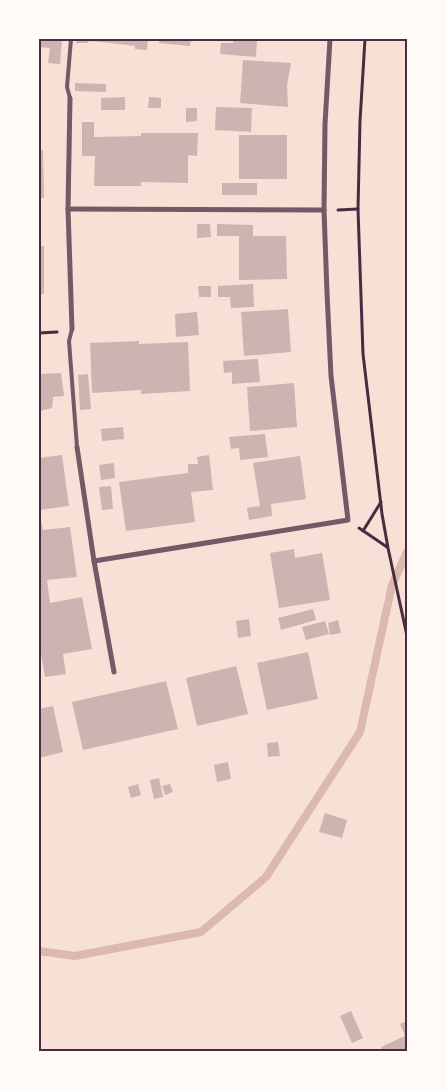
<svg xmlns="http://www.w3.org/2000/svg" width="446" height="1090" font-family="Mulish,sans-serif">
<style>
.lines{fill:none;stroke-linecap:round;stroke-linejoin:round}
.stream{stroke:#dcb8b0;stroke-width:8}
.building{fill:#ccb4b1}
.path{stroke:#4a2c40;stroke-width:3}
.service{stroke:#755966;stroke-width:4}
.minor{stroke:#755966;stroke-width:5}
.neatline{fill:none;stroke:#4a2c40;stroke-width:2}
</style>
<rect width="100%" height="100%" fill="#f7e1d7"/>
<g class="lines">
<polyline class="stream" points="39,951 75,956 201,932 266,877 360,732 392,585 407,552"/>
</g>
<g class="building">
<polygon points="39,39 62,39 60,64 48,63 50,48 39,47"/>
<polygon points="77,39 148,39 147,50 135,49 135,46 111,43 89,41 87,43 76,43"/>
<polygon points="160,39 191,39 190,46 159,43"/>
<polygon points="234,39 257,39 256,57 220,54 221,43 233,43"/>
<polygon points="243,60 291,63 287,85 288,107 240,103"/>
<polygon points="75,83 106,84 106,92 75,91"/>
<polygon points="125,97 125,110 101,110 101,98"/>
<polygon points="149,97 161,98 161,108 148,108"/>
<polygon points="216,107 252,108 251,132 215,130"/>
<polygon points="186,108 197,108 197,121 186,122"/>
<polygon points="82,122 94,122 94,137 141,136 141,133 198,133 197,156 188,155 188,183 141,182 141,186 94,186 95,156 82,156"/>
<rect x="239" y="135" width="48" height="44"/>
<polygon points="39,150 43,150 44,198 39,198"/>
<rect x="222" y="183" width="35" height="12"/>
<polygon points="197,224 210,224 211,237 197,238"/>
<polygon points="217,224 253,225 253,236 286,236 287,279 239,280 239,236 217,236"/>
<rect x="39" y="246" width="5" height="48"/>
<polygon points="253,284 254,307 231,308 230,297 218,297 218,286"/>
<polygon points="198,286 211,286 211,297 199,297"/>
<polygon points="288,309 291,352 244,356 241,312"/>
<polygon points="197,312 199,335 176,337 175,314"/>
<polygon points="139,341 139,344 188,342 190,391 141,394 141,390 92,393 90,343"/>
<polygon points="258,359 260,382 232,384 232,372 224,373 223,361"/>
<polygon points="61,373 64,396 53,397 52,408 40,411 39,374"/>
<polygon points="88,374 91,409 80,410 78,375"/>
<polygon points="294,383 297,427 250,431 247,387"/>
<polygon points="123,427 124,439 102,441 101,429"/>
<polygon points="265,434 268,457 240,460 239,448 231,449 229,437"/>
<polygon points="62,455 69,506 39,510 39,458"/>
<polygon points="209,455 213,490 191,492 195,522 126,531 119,482 188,473 188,464 198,464 197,457"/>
<polygon points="300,456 306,499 271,504 272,516 249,520 247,508 260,506 253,463"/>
<polygon points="114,463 115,478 101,480 99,465"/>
<polygon points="111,486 113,509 102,510 99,487"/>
<polygon points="39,511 43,530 70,527 77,577 47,580 50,603 82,597 92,649 63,654 66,674 45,677 39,642"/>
<polygon points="294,549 295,558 322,553 330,600 279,608 270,553"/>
<polygon points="313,609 316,620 281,630 278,618"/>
<polygon points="249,619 251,636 238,638 236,621"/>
<polygon points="338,620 341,633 330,635 328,623"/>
<polygon points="325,621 329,634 306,640 302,627"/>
<polygon points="308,652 318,699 267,710 257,663"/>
<polygon points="236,666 248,714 197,726 186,678"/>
<polygon points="166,681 178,729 83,750 72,702"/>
<polygon points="53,706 63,752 39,758 39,709"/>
<polygon points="278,742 280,756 268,757 267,743"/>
<polygon points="228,762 231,779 217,782 214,765"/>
<polygon points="159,778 163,797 154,799 150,780"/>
<polygon points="138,784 141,795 131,798 128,787"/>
<polygon points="170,784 173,792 165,795 162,786"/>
<polygon points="325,813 347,820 342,838 319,832"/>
<polygon points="351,1011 363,1038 352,1043 340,1016"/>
<polygon points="407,1021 407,1051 382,1051 381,1047 405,1036 400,1024"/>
</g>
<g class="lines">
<g class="path">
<polyline points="365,39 360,121 358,209 363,354 382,514 388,548 407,636"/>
<polyline points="338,210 358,209"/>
<polyline points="39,333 57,332"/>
<polyline points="359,528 387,547"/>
<polyline points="363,531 381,502"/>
</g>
<g class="service">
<polyline points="70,98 67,87 71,39"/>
<polyline points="72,329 69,341 77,447"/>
</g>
<g class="minor">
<polyline points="70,98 68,209 72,329"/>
<polyline points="68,209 324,210"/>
<polyline points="77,447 94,561 114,672"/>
<polyline points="94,561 348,520 331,376 327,293 324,210 325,124 330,39"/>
</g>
</g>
<rect width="446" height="1090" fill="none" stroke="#fffaf5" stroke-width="80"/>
<rect x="40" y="40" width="366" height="1010" class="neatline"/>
</svg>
